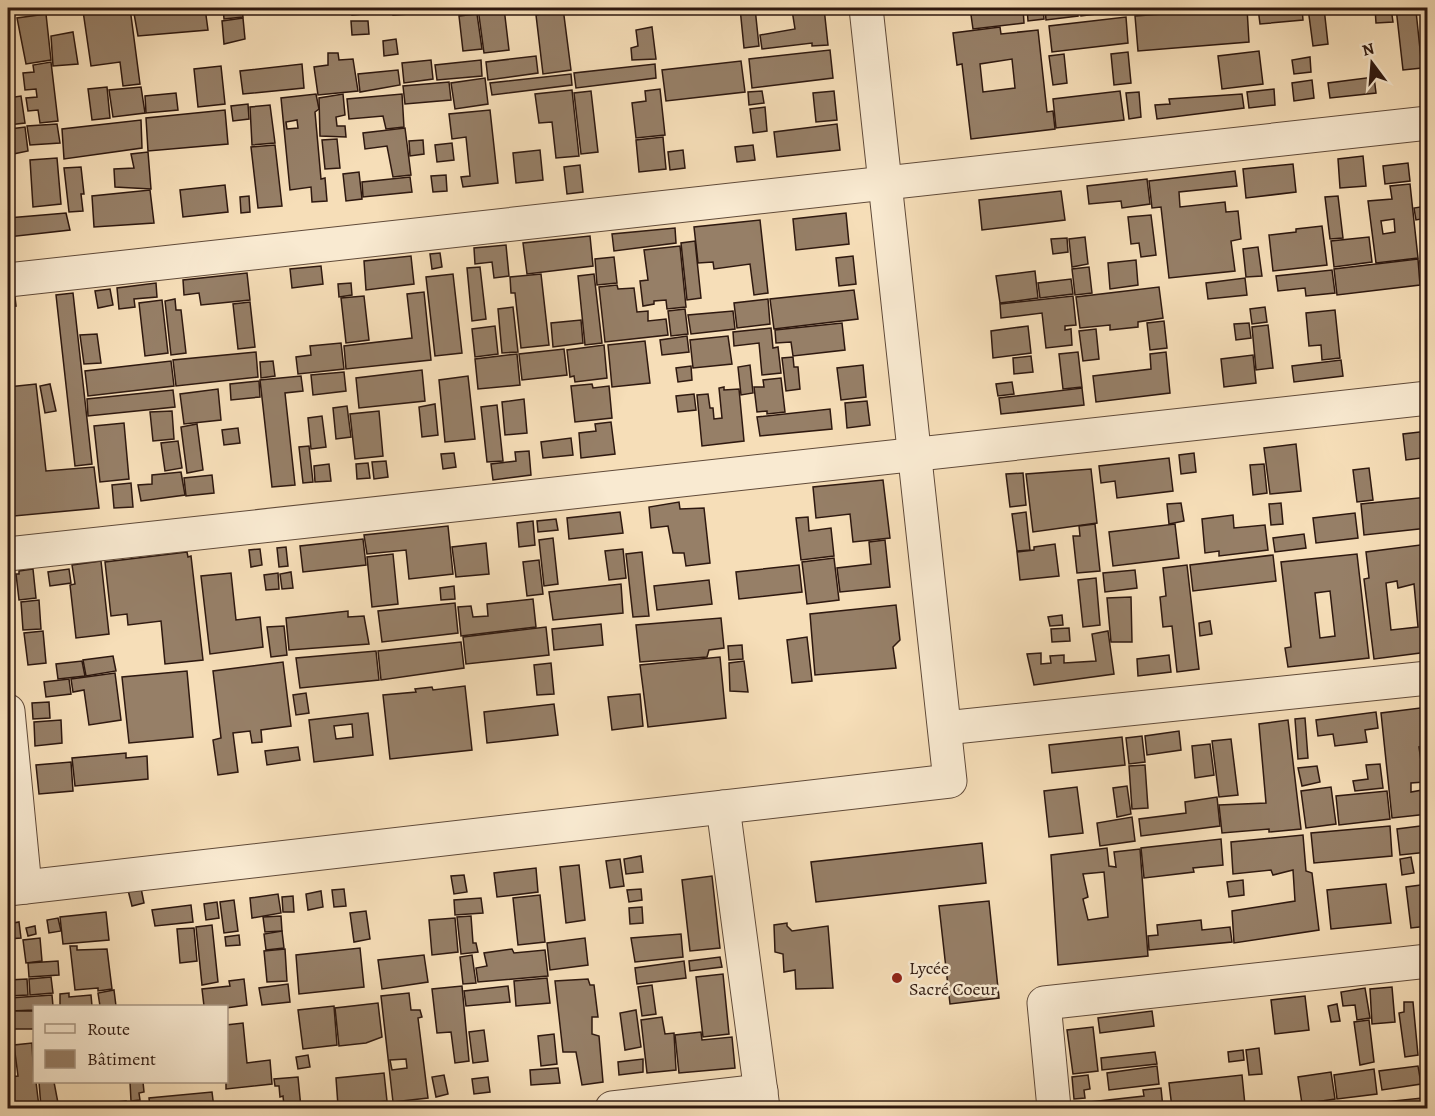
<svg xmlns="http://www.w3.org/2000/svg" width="1435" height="1116" font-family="Alegreya,serif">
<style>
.building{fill:#967f67;stroke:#2e180f;stroke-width:1.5;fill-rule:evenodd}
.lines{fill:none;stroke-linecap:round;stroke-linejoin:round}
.minor-casing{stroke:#604a39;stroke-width:35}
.minor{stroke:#f9ead1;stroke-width:33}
.poi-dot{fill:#8f2418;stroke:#f9ead1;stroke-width:2}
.labels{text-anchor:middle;stroke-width:5;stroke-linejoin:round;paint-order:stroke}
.poi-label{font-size:18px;fill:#2e180f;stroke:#f9ead1;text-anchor:start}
</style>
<rect width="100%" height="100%" fill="#f6deb8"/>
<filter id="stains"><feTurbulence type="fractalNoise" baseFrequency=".00333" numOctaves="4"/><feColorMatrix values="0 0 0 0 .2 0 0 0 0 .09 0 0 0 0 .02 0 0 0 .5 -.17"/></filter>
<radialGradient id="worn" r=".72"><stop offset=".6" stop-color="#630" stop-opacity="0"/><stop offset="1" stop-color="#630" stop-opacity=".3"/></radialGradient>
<g class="building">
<polygon points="112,8 130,8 140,84 123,86 120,62 91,66 83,11"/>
<polygon points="133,8 205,8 208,30 138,36"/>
<polygon points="223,8 243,8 242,8 243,17 224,19"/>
<polygon points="351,8 376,8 376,13 352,15"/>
<polygon points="392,8 409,8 410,14 393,15"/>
<polygon points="478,8 504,8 509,50 484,53"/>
<polygon points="545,8 563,8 571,70 543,74 536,15 545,13"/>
<polygon points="740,8 755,8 759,46 744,48"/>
<polygon points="807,8 824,8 828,45 812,46 812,43 762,49 760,35 795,29 792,10"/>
<polygon points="970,8 1023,8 1024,23 973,29"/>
<polygon points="1027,8 1043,8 1044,19 1028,21"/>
<polygon points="1045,8 1077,8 1078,16 1046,20"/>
<polygon points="1080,8 1129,8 1129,10 1081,16"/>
<polygon points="1247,8 1249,42 1138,51 1135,16"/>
<polygon points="1258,8 1302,8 1303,20 1260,24"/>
<polygon points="1308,8 1324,8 1328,44 1313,46"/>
<polygon points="1375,8 1391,8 1393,22 1376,23"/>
<polygon points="1396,8 1413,8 1413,11 1416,11 1422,68 1403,70"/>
<polygon points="46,14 51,60 26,64 17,18"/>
<polygon points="477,14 482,49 463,51 459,16"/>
<polygon points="1126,17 1128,43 1052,52 1049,26"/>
<polygon points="243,18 245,39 224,44 222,21"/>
<polygon points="351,21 368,21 369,34 352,35"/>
<polygon points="652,27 656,59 632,60 631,48 638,46 636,30"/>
<path d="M 1000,27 L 1001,34 L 1038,30 L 1047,112 L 1053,111 L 1055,129 L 971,139 L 962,64 L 957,65 L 953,33 ZM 1012,59 L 1015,88 L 983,92 L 980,64 Z"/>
<polygon points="73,32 78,64 53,66 51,36"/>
<polygon points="396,39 398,54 384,56 383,41"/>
<polygon points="830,50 833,78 752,88 749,59"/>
<polygon points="1259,51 1263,84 1222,89 1218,56"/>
<polygon points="1128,52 1131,83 1114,85 1111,54"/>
<polygon points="328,53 338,53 339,60 353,59 358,91 318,95 314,67 328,65"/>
<polygon points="1064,54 1067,83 1053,85 1049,56"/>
<polygon points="536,56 538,73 488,80 486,62"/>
<polygon points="1310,57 1311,72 1294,74 1292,60"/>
<polygon points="431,60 433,79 404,83 402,63"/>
<polygon points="481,60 482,76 437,80 435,65"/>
<polygon points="741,61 745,92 666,101 662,70"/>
<polygon points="51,62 58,121 40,123 38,110 28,111 26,98 37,97 36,89 25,90 23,73 34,72 33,65"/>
<polygon points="302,64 304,88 243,94 240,71"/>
<polygon points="655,64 656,78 576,88 574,73"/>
<polygon points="221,66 225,104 198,107 194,69"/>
<polygon points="398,70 400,85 360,92 358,74"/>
<polygon points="571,74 572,85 492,95 490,83"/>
<polygon points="1374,77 1376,93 1330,98 1328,83"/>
<polygon points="485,78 488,104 455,109 451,83"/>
<polygon points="1312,80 1314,98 1294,101 1292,83"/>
<polygon points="449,82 451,100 405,104 403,86"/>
<polygon points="107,87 110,118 92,120 88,89"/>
<polygon points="141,87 145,113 113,117 109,90"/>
<polygon points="660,89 665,135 636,138 632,103 646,101 645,91"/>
<polygon points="1274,89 1275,105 1249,108 1247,92"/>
<polygon points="572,90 579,156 556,158 552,122 539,123 535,94"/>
<polygon points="591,91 598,152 581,154 574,93"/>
<polygon points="762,91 764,103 749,105 748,92"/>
<polygon points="834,91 837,120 816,122 813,93"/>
<polygon points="1120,91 1124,120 1056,128 1053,99"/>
<polygon points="1139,92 1141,117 1129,119 1126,93"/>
<polygon points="176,93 178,110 146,113 145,96"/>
<path d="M 316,94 L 319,109 L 315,112 L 321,179 L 325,178 L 327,201 L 312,202 L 311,187 L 290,190 L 281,98 ZM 297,120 L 298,128 L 287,129 L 286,122 Z"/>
<polygon points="343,94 345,115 336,117 337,126 345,126 346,137 320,136 319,98"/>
<polygon points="402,94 404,127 386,129 383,116 349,119 347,99"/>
<polygon points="1242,94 1244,108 1157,119 1155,105 1170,104 1169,99"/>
<polygon points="21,96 25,123 8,125 8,98"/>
<polygon points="248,104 249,119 233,121 231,106"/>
<polygon points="270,105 275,143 252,145 250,107"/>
<polygon points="765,107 767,131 753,133 750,109"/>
<polygon points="225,110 228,144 148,151 146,118"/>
<polygon points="490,110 498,183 463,187 461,177 470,176 466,137 452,139 449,114"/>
<polygon points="141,120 142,148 64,159 62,129"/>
<polygon points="57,124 60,143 30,145 27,126"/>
<polygon points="837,124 840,150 777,157 774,132"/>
<polygon points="25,127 28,151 13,154 10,129"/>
<polygon points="405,128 411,175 393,177 387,146 365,149 363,133"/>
<polygon points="663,137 666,169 639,172 636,140"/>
<polygon points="337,139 340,168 325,169 322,140"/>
<polygon points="423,140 424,154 410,156 409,141"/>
<polygon points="452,143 454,160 437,162 435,145"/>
<polygon points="275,145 282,206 258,208 251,147"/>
<polygon points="753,145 755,160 737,162 735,147"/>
<polygon points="540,150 543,180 516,183 513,153"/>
<polygon points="683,150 685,168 670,170 668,152"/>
<polygon points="148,152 151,189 115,187 114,169 134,168 131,154"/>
<polygon points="1363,156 1366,186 1340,188 1338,159"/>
<polygon points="57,158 61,204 33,207 30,160"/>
<polygon points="1408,163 1410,181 1385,184 1383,166"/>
<polygon points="1293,164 1296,192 1246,198 1243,169"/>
<polygon points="580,165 583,192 567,194 564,167"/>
<polygon points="81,167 84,194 81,194 83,211 69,212 64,168"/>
<polygon points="1235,171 1237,186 1179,192 1180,207 1225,202 1226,212 1238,211 1241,239 1231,241 1235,271 1169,278 1161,207 1152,208 1149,181"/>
<polygon points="359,172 362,199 346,201 343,174"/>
<polygon points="446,175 447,191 433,192 431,176"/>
<polygon points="410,177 412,192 363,197 362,182"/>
<polygon points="1147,179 1150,204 1122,208 1121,201 1089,204 1087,186"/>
<path d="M 1410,184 L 1418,258 L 1376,263 L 1368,201 L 1392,199 L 1390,186 ZM 1394,219 L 1395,232 L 1383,234 L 1381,221 Z"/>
<polygon points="225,185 228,212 183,217 180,190"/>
<polygon points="150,190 154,223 94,227 92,196"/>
<polygon points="1061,191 1065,220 982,230 979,200"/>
<polygon points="249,196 250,212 241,213 240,197"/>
<polygon points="1338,196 1343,238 1330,239 1325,197"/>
<polygon points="1426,206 1427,218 1416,220 1414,208"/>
<polygon points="66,213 70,230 8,237 8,218"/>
<polygon points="846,213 849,244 796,250 793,219"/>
<polygon points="1151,215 1156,255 1141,257 1139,243 1131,244 1128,217"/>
<polygon points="760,220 768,293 754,295 750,264 714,269 713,262 698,263 694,227"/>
<polygon points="1322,226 1327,265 1273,271 1269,235 1296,232 1296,229"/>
<polygon points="675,228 676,243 614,251 612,234"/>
<polygon points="590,236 593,266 527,274 523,243"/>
<polygon points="1085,237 1088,264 1072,267 1069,239"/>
<polygon points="1369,237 1372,262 1334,267 1331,241"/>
<polygon points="1067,238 1068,252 1053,254 1051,239"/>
<polygon points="695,241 701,298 687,300 681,243"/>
<polygon points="506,245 509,276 494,278 492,262 475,264 474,248"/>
<polygon points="680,246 686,307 667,309 666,300 654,301 654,304 643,306 640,281 648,280 644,250"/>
<polygon points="1258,247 1262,276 1246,277 1243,249"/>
<polygon points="440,253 442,267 432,269 430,254"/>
<polygon points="411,256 414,284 366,290 364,261"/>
<polygon points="853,256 856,284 839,286 836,258"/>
<polygon points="614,257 617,283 597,285 595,259"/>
<polygon points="1418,259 1420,285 1337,295 1334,269"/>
<polygon points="1136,260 1138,285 1110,289 1108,263"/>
<polygon points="1428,260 1428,284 1422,284 1420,261"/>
<polygon points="321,266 323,284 292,288 290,269"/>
<polygon points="480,267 486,319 472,321 467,268"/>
<polygon points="1089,267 1092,293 1075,295 1072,269"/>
<polygon points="1332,270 1335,293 1306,296 1305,288 1278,291 1276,276"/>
<polygon points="1035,271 1038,298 1000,303 996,276"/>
<polygon points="247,273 250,300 201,305 199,293 184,295 183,280"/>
<polygon points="453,274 462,353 435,356 426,277"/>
<polygon points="541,274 549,345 521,348 515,293 511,293 510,277"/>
<polygon points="594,274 602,343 585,345 578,276"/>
<polygon points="1245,278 1247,295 1208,299 1206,283"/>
<polygon points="1071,279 1073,294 1040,298 1038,283"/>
<polygon points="156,283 157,297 134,299 135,307 119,309 117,288"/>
<polygon points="351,283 352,295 339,297 338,284"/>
<polygon points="617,285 618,289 634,288 637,312 648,311 648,321 666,319 668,335 605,342 599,287"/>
<polygon points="1159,287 1163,318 1138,322 1138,327 1110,330 1110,325 1080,328 1076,297"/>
<polygon points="110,289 113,305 98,308 95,291"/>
<polygon points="854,290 858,319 774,329 770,299"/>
<polygon points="424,292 431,360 346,369 344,346 412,338 407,294"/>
<polygon points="73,293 92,464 75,466 56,295"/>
<polygon points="1428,295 1428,339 1427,339 1422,296"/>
<polygon points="364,296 369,340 346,343 341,298"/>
<polygon points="1073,296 1076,325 1065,326 1065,330 1071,329 1072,345 1046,348 1042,313 1001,318 1000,304"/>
<polygon points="15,297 16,306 8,307 8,298"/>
<polygon points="175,299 176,310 181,310 186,353 171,355 165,301"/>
<polygon points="768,299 770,324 737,328 734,303"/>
<polygon points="162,300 168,353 145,356 139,303"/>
<polygon points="250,302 255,347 238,349 233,304"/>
<polygon points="513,307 518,352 502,353 498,309"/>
<polygon points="1265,307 1267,322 1252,324 1250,309"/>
<polygon points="685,309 688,334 671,336 668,311"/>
<polygon points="1335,310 1340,358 1322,360 1321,345 1309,346 1306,313"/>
<polygon points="733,311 735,329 691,334 688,315"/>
<polygon points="581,320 583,343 553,347 551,323"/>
<polygon points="1164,321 1167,348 1150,350 1147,323"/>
<polygon points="842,323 845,350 793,356 791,342 776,343 775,330"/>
<polygon points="1249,323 1251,338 1236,340 1234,324"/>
<polygon points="1268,325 1273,368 1256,370 1252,327"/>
<polygon points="495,326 498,354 475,357 472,329"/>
<polygon points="1028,326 1031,353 993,358 991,331"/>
<polygon points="771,328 773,348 778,347 781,373 762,375 759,343 734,346 733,332"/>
<polygon points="1096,329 1099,359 1083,361 1079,331"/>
<polygon points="97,334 101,363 84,364 80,335"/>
<polygon points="687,336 689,352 662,355 660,340"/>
<polygon points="728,336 732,364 693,368 690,340"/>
<polygon points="645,341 650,383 612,387 608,345"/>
<polygon points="341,343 344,369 298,374 296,357 311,355 310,346"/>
<polygon points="604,345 607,378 575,382 574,376 570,377 567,350"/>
<polygon points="564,349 567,375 522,380 519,354"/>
<polygon points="256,352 258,377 176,386 173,360"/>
<polygon points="1078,352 1082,387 1063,389 1059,354"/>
<polygon points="1166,352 1170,393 1096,402 1093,376 1151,369 1150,354"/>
<polygon points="517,354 520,385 478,389 475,359"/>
<polygon points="1253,355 1256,383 1224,387 1221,359"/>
<polygon points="1031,356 1033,372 1014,374 1013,358"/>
<polygon points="793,357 794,367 798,367 800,389 786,391 782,358"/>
<polygon points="1341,360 1343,376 1294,382 1292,366"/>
<polygon points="171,361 174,386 88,396 85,371"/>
<polygon points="273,361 275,376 261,378 260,362"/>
<polygon points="750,365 753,393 741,395 738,367"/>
<polygon points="863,365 866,397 841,400 837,368"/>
<polygon points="691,366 692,380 678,382 676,368"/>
<polygon points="422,370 425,401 359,408 356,378"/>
<polygon points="344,372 346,391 313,395 311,375"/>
<polygon points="301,376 303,391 285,393 295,485 272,487 260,380"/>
<polygon points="468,376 475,439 445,442 439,380"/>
<polygon points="781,378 785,412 767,414 767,411 757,412 754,387 764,387 763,380"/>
<polygon points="259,381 260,397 231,400 230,384"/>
<polygon points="1012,382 1014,394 998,396 996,384"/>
<polygon points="36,384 46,471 94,467 99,508 14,516 8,468 8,387"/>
<polygon points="50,384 56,411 45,413 40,386"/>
<polygon points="592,384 593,388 609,386 612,418 575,422 571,386"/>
<polygon points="724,387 724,390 739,389 744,441 702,446 697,395 708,394 710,408 713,408 714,419 722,418 719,388"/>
<polygon points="1082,388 1084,405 1001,414 999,398"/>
<polygon points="218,389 221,420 184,424 180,394"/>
<polygon points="173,390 175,407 88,416 87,399"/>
<polygon points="694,394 696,410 678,412 676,396"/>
<polygon points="524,399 527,433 505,435 502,402"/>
<polygon points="867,401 870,425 847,428 845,403"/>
<polygon points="435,404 438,435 422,437 419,407"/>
<polygon points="497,405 503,461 487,462 481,407"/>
<polygon points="347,406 351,437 336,439 333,408"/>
<polygon points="830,409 832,429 760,436 757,417"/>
<polygon points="172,411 174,439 153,441 150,412"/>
<polygon points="379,411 383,456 355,459 350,414"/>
<polygon points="322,416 326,447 311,449 308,418"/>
<polygon points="611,422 615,454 581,458 579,433 596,431 595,424"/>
<polygon points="124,423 129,479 100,482 94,426"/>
<polygon points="197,424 203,470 187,473 181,427"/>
<polygon points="238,428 240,443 224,445 222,430"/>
<polygon points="1428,431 1428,495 1425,495 1421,458 1406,460 1403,434"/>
<polygon points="571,438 573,455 543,458 541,442"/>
<polygon points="178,441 182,468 165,471 161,443"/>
<polygon points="1296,444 1301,491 1270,494 1264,448"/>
<polygon points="309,446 313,482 303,483 299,447"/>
<polygon points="529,451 531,475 493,480 491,464 516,461 515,452"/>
<polygon points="454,453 456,467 443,469 441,454"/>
<polygon points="1194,453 1196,472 1181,474 1179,455"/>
<polygon points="1169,458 1173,491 1117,498 1115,481 1101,483 1099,466"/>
<polygon points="386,461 388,477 374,479 372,462"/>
<polygon points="368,463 370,478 357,479 356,464"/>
<polygon points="329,464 331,481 315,482 314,466"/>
<polygon points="1264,464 1267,493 1253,495 1250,465"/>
<polygon points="1369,468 1373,500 1357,502 1353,470"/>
<polygon points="1091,469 1097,523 1033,532 1026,474"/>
<polygon points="181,472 185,495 141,501 138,485 152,484 152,475"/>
<polygon points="1023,473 1026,505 1010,507 1006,474"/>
<polygon points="212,475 214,493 186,496 184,478"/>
<polygon points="883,480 890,538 853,542 850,514 816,518 813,487"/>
<polygon points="131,483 133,507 114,508 112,485"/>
<polygon points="1428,497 1428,528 1364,535 1361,504"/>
<polygon points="679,502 680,509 704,508 710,563 686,566 684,553 673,553 668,526 651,528 649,507"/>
<polygon points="1181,503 1184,521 1169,524 1167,504"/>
<polygon points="1281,503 1283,524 1271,525 1269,504"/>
<polygon points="620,512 623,533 569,539 567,518"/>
<polygon points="1026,512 1030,550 1017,551 1012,514"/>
<polygon points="1355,513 1358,538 1316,543 1313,518"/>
<polygon points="1233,515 1234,528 1265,525 1268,550 1219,556 1219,551 1205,553 1202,519"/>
<polygon points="808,517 809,531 831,528 834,556 801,560 796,518"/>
<polygon points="556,519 558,530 538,532 537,521"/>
<polygon points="533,521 535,545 519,547 517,523"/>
<polygon points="1095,524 1100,571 1077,573 1073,536 1080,536 1079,526"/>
<polygon points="1175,524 1179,558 1113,566 1109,532"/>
<polygon points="448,526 453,574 409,579 406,550 367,554 364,535"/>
<polygon points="1304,534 1306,548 1275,552 1273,538"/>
<polygon points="553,538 558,584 544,586 539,540"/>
<polygon points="363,539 366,565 303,572 300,546"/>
<polygon points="885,540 890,587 840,592 837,568 871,564 869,542"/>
<polygon points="486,543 489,574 456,577 452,547"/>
<polygon points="1055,544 1059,576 1020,580 1017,552 1034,550 1034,547"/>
<path d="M 1428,544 L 1428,652 L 1374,659 L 1364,579 L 1369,578 L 1366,552 ZM 1397,581 L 1398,588 L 1414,584 L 1418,627 L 1391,630 L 1386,583 Z"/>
<polygon points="286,547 288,566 279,567 277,548"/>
<polygon points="260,549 262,565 251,567 249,550"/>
<polygon points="623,549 626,578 609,580 605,551"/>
<polygon points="187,552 188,557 191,556 203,660 165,664 161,621 128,625 127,614 111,616 105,562"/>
<polygon points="642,552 649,616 633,617 626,554"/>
<polygon points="393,554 398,604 372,607 367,557"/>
<path d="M 1357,554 L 1369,658 L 1288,667 L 1285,648 L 1291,647 L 1281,562 ZM 1330,591 L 1335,636 L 1320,638 L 1315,593 Z"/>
<polygon points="1273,555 1276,581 1193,591 1190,565"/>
<polygon points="834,558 839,600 807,604 802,562"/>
<polygon points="539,560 543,594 527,596 523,562"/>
<polygon points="101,561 109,634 76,638 70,585 75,584 72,565"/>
<polygon points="799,565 802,592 739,599 736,572"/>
<polygon points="1187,565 1199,669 1177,672 1172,626 1163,627 1160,597 1166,596 1163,568"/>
<polygon points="33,569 36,598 19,600 16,574 19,574 19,571"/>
<polygon points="69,569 71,583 50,586 48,572"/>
<polygon points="1135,570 1137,588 1105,592 1103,573"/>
<polygon points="291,572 293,588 282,589 280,574"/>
<polygon points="231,573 236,620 260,617 263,647 210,654 201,576"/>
<polygon points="278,573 279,589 266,590 264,575"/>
<polygon points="1096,578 1100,625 1083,627 1078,580"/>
<polygon points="709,580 712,604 657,610 654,586"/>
<polygon points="621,584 623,613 553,620 549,592"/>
<polygon points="454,586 455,599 441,600 440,588"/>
<polygon points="1131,597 1132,642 1111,642 1107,598"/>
<polygon points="533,599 536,627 461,636 458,607 471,606 473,617 488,616 487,604"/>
<polygon points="39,600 41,629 23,630 21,602"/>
<polygon points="455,603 458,633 382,642 378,611"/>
<polygon points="896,605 900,640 893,647 896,668 815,675 810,614"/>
<polygon points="348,611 348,617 364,616 369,644 289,650 286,618"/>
<polygon points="1062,615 1063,625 1050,626 1048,617"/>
<polygon points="721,618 724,648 709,650 707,657 640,662 636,625"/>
<polygon points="1210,621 1212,634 1200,636 1199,623"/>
<polygon points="601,624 603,645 554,650 552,629"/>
<polygon points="284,626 287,655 271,657 267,627"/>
<polygon points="546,627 549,655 466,664 463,637"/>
<polygon points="1069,628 1070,641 1052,642 1051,629"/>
<polygon points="43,631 46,663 28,665 24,633"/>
<polygon points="1108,631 1114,674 1034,685 1027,654 1041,653 1041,664 1051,663 1050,656 1064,655 1064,663 1096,661 1092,634"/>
<polygon points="807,637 812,681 792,683 787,640"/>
<polygon points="461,642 464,668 381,680 378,651"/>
<polygon points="742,645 743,659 729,660 728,646"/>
<polygon points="376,651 379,680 300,688 296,658"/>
<polygon points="1169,655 1171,672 1138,676 1137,659"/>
<polygon points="113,656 116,671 86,676 83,660"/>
<polygon points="720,657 726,718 648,727 640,665"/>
<polygon points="82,661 85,676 58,679 56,664"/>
<polygon points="744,661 748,692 730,691 729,663"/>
<polygon points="283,662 291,726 261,730 262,742 252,743 250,731 233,733 238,772 218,775 213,740 221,738 213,671"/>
<polygon points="551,663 554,694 537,695 534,665"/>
<polygon points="187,671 193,737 129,743 122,677"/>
<polygon points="115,673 121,720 89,725 84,690 73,692 71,679"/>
<polygon points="69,679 71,694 46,697 44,682"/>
<polygon points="465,686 472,750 390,759 383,695 416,692 415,689 432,687 433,690"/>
<polygon points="306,693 309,713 296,715 293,695"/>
<polygon points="640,694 643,726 612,730 608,697"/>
<polygon points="49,702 50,718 33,719 32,703"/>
<polygon points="554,704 558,735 487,743 484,712"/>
<polygon points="1428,707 1428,746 1419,747 1424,782 1411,783 1411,792 1428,789 1428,814 1392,818 1381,713"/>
<polygon points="1376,712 1378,728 1365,730 1367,742 1335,746 1333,734 1318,736 1316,720"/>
<path d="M 368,713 L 373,755 L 314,762 L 309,720 ZM 352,724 L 353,737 L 336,739 L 334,726 Z"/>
<polygon points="1305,718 1308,758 1298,759 1295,719"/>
<polygon points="61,720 62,743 35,746 34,722"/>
<polygon points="1288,720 1301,829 1269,832 1269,829 1222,833 1219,805 1266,803 1259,724"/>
<polygon points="1179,731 1181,750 1147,755 1145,736"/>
<polygon points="1142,736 1145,762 1129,764 1126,738"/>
<polygon points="1122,737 1125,765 1052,773 1049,745"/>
<polygon points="1231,739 1238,795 1219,797 1212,741"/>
<polygon points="1210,744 1214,775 1195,778 1192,746"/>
<polygon points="298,747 300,760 267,765 265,751"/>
<polygon points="126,753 126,758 147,756 148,779 75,786 72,758"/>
<polygon points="71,762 73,791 39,794 36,765"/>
<polygon points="1380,764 1383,788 1355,791 1353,781 1368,779 1366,765"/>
<polygon points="1145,765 1148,808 1132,809 1129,766"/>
<polygon points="1317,766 1320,782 1302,786 1298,768"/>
<polygon points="1127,786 1131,814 1117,817 1113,788"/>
<polygon points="1077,787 1083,833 1049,837 1044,791"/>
<polygon points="1331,787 1336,824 1306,828 1301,791"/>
<polygon points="1387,791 1390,819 1339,825 1336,796"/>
<polygon points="1217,797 1220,826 1141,836 1139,819 1186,813 1185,802"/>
<polygon points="1132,817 1135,841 1100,846 1097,823"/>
<polygon points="1428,825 1428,852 1400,855 1397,829"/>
<polygon points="1390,826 1392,856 1314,863 1311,833"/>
<polygon points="1303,835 1306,871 1312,873 1319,930 1234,943 1232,911 1295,901 1293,870 1273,875 1271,870 1233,874 1231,842"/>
<polygon points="1221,839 1223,865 1193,868 1194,872 1144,878 1141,848"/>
<polygon points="982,843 986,883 816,902 811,862"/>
<path d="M 1107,848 L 1109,866 L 1116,867 L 1114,852 L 1140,849 L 1148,956 L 1058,965 L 1051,855 ZM 1104,872 L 1108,917 L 1088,920 L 1083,899 L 1088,897 L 1083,874 Z"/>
<polygon points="641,856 643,872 626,874 624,859"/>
<polygon points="1411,857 1414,873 1402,875 1400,859"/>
<polygon points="620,859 624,886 610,888 606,861"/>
<polygon points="579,865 585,920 566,923 560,867"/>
<polygon points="536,868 538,892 497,897 494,873"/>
<polygon points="464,875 467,892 454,894 451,876"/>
<polygon points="712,876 720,948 690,951 682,880"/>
<polygon points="1243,880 1244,895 1229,897 1227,882"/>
<polygon points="1386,884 1391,923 1331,929 1327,890"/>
<polygon points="1428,884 1428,926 1411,928 1406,887"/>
<polygon points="141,888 144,903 132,906 128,890"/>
<polygon points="344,889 346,906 334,907 332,890"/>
<polygon points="641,889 642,900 629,902 627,890"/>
<polygon points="321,891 323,907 308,910 306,894"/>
<polygon points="278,894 281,913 252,918 250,898"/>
<polygon points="540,895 545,942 518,945 513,898"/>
<polygon points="293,896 294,912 283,912 282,897"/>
<polygon points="481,898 483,913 455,915 454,900"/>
<polygon points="234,900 238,931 224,933 220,902"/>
<polygon points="989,901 999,998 950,1004 939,906"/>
<polygon points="217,902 219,918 206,920 204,904"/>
<polygon points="191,905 193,922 155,926 152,910"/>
<polygon points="642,907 643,923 630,924 629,908"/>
<polygon points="366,911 370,939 354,942 350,913"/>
<polygon points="106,912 109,940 63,944 60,917"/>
<polygon points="281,916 282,931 265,932 263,917"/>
<polygon points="471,916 473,943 476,943 478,952 461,954 457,917"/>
<polygon points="58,918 61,931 49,933 47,920"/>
<polygon points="455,918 458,952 432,955 429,920"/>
<polygon points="1201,920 1202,930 1230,927 1232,942 1149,950 1148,936 1158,935 1157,925"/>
<polygon points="19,922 21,938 8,939 8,924"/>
<polygon points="787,923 787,926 792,931 828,926 833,988 796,989 795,970 784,972 783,954 775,952 774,925"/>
<polygon points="212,925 218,982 202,985 196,927"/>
<polygon points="35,926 36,934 28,936 26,928"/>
<polygon points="194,928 197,961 180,963 177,929"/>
<polygon points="282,931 284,948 266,950 264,934"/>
<polygon points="681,934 683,957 635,962 631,938"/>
<polygon points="239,935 240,945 226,946 225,937"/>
<polygon points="40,938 42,961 26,963 23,940"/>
<polygon points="585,938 588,965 550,970 547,943"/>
<polygon points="70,946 77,946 77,950 107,949 112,989 98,991 98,988 75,990"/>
<polygon points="360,948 364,987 299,994 296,955"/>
<polygon points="285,949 287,981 267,982 264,951"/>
<polygon points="512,949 514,953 545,950 548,976 478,982 476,968 487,966 484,953"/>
<polygon points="424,955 428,982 382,989 378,960"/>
<polygon points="472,955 476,983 463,984 460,957"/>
<polygon points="720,957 722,967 690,971 689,961"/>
<polygon points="58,961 59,975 29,977 28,963"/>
<polygon points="684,961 686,978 637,984 635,968"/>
<polygon points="723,974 729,1034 703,1037 696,977"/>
<polygon points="51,977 53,993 30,995 29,979"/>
<polygon points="547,978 550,1003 516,1006 514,981"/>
<polygon points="27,979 28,995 9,996 8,980"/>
<polygon points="244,979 247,1005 226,1008 204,1006 202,989 230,986 229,981"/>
<polygon points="588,979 590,985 594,985 598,1017 592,1017 592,1034 599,1036 603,1082 582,1085 576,1052 563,1052 555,981"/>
<polygon points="288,984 290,1002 262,1005 259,988"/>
<polygon points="652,985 656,1014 642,1016 638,987"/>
<polygon points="462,986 469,1061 455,1063 451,1032 437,1033 432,989"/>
<polygon points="508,986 510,1002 466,1006 464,991"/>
<polygon points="1392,987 1395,1022 1372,1024 1370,989"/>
<polygon points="1365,988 1370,1018 1357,1020 1355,1005 1343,1006 1341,992"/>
<polygon points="114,990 116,1006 100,1006 98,993"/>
<polygon points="69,993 69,997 91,995 92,1006 60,1006 60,994"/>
<path d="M 409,993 L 411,1010 L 420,1010 L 422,1017 L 418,1018 L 428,1098 L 393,1102 L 381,996 ZM 406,1059 L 407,1068 L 392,1070 L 390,1060 Z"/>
<polygon points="52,995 53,1006 34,1006 34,1010 11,1011 10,998"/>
<polygon points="1305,996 1309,1030 1275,1034 1271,1000"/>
<polygon points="1404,1002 1413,1002 1418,1055 1405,1057 1399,1013 1404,1012"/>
<polygon points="378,1003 382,1037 366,1043 339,1046 335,1008"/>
<polygon points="1337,1004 1340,1021 1331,1022 1328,1006"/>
<polygon points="334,1006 337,1045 303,1049 298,1010"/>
<polygon points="636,1010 641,1047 625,1050 620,1013"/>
<rect x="10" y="1011" width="24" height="18"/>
<polygon points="1152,1011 1154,1026 1100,1033 1098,1018"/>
<polygon points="662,1017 665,1034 674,1033 676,1070 647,1073 641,1020"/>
<polygon points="1369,1020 1374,1062 1360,1065 1354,1022"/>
<polygon points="243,1023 247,1063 270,1060 272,1084 226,1089 226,1025"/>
<polygon points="1093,1027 1098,1071 1073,1074 1067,1030"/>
<polygon points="484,1030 488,1061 473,1063 469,1032"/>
<polygon points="701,1032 702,1040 732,1037 735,1068 679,1073 675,1035"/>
<polygon points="554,1034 557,1064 541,1066 538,1036"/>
<polygon points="32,1043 34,1082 36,1082 39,1107 9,1108 8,1077 18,1076 14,1045"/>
<polygon points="1259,1048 1262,1074 1249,1075 1246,1050"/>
<polygon points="1243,1050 1244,1060 1229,1062 1228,1052"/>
<polygon points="1155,1052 1157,1064 1102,1070 1101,1058"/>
<polygon points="308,1055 310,1067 298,1069 296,1057"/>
<polygon points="643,1059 643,1072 619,1075 618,1062"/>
<polygon points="1157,1066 1159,1084 1109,1090 1107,1073"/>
<polygon points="1418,1066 1421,1084 1382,1090 1379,1071"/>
<polygon points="558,1068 560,1083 531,1085 530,1070"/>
<polygon points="1374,1069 1377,1094 1337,1099 1334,1075"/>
<polygon points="1331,1072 1335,1099 1302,1104 1298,1077"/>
<polygon points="384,1073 387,1101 338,1106 336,1078"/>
<polygon points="444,1075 448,1094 436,1097 432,1077"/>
<polygon points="1088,1075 1090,1089 1084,1090 1085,1098 1074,1099 1072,1077"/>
<polygon points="1242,1075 1245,1105 1217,1108 1172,1108 1169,1083"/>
<polygon points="298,1077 301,1108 276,1108 284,1106 283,1096 280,1097 279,1086 275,1086 274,1079"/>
<polygon points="488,1077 490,1092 474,1094 472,1079"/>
<polygon points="39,1082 54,1082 58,1103 41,1107"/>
<polygon points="130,1082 143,1082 144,1092 139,1093 140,1100 131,1101"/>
<polygon points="1161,1088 1163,1108 1090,1108 1090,1102 1144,1096 1143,1090"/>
<polygon points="212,1092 214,1108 150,1108 149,1098"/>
<polygon points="1422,1098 1423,1108 1346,1108 1346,1106"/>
<polygon points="126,1101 126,1108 83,1108 83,1105"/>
</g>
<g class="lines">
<g class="minor-casing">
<g id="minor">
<polyline points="8,280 1428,123"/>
<polyline points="8,554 1428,398"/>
<polyline points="8,711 25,887"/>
<polyline points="945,728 1428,678"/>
<polyline points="723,807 763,1108"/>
<polyline points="8,889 950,781 866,8"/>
<polyline points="612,1108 761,1091"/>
<polyline points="1054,1108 1044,1003 1428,961"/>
</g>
</g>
<use href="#minor" class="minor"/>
</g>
<circle class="poi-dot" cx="897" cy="978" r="6"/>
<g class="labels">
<g class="poi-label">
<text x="909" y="974">Lycée<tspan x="909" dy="21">Sacré Coeur</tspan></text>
</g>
</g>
<rect width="1435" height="1116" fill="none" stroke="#f6deb8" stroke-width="30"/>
<rect x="9" y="9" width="1417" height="1098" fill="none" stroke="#2e180f" stroke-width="3"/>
<rect x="15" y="15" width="1405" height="1086" fill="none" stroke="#2e180f" stroke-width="1.5"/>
<rect x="33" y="1005" width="195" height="78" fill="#f9ead1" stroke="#a89683" stroke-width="1.5"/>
<rect x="45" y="1024" width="30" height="9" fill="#f9ead1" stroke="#a89683" stroke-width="1.5"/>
<text x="87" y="1035" font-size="18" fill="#2e180f">Route</text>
<rect x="45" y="1050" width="30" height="18" fill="#967f67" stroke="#a89683" stroke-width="1.5"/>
<text x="87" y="1065" font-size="18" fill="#2e180f">Bâtiment</text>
<g transform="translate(1372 63) rotate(344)" stroke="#f9ead1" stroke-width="4.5" paint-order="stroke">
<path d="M0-4.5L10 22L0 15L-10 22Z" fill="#2e180f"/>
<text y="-9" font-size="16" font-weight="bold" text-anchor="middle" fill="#2e180f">N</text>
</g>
<rect width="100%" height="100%" filter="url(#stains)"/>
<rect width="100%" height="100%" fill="url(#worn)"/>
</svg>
